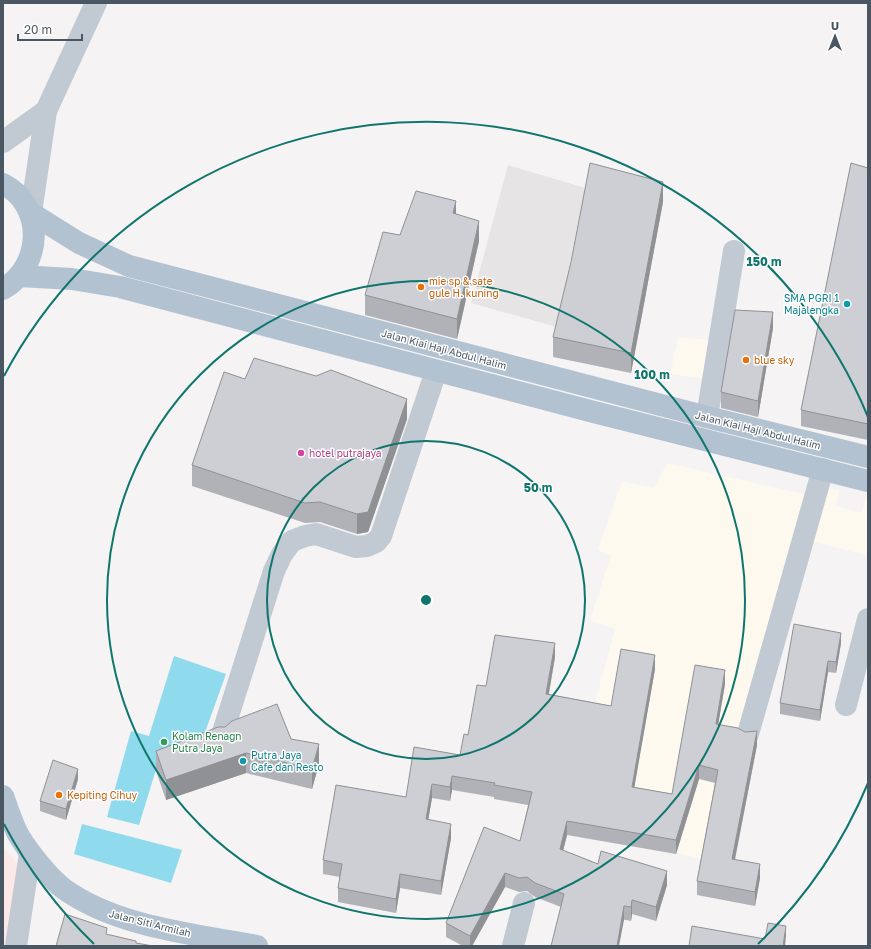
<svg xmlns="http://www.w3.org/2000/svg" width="871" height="949" font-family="'Golos Text',sans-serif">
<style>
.commercial{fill:#fdf9ef}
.education{fill:#e6e4e5}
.medical{fill:#fce8e6}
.water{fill:#90daee}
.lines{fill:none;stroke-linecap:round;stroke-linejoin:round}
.minor{stroke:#c1cad2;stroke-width:22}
.major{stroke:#b3c2d1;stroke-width:22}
.wall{fill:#b0b2b7}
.shaded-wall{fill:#909195}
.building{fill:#cdcfd5;stroke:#909195}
.ring{fill:none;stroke:#0f766e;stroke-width:2}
.food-dot{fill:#e8710a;stroke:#fff;stroke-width:1.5}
.culture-dot{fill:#0f9aa8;stroke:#fff;stroke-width:1.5}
.hotel-dot{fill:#d1479c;stroke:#fff;stroke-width:1.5}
.leisure-dot{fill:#2e9e5b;stroke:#fff;stroke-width:1.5}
.labels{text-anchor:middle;stroke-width:3;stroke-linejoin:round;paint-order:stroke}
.food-label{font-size:10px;fill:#c56008;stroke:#fff;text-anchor:start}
.culture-label{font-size:10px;fill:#0d838f;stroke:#fff;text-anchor:end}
.street-label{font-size:10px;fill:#4a5661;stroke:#fff}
.hotel-label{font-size:10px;fill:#b23c85;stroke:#fff;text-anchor:start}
.leisure-label{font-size:10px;fill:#27864d;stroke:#fff;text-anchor:start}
.centre{fill:#0f766e;stroke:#fff;stroke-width:2}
.ring-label{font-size:12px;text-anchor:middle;font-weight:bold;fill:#0f766e;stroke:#fff;stroke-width:3;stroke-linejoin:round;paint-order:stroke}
</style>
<rect width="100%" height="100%" fill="#f5f3f3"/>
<g class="commercial">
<polygon points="678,337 719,341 708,379 670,374"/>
<polygon points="667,463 808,495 716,863 524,812 554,697 594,706 615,629 590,620 611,555 598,550 622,481 654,488"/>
<polygon points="823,487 840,491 836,506 861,513 866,498 868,498 868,556 807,540"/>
</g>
<polygon class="education" points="508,165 585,188 557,327 471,303"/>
<polygon class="medical" points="3,848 18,864 7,946 3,946"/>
<g class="water">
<polygon points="174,656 226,674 199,749 162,750 139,825 107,817 131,731 149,736"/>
<polygon points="82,824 182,850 171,883 74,854"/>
</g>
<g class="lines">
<g class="minor">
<polyline points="3,142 46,111"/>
<polyline points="31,213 46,111 96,3"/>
<polyline points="707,417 734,251"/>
<polyline points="846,705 868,619"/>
<polyline points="748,734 823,469"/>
<polyline points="222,735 274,571 282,554 292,541 305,536 316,534 356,547 367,546 376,542 381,536 436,371"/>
<polyline points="16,946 30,853"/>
<polyline points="513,946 524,903"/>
</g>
<g class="major">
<path d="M 3,184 C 45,205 43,266 3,289"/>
<polyline points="31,213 79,243 129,266 707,417 868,457"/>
<polyline points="19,276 72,279 120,287 590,411 868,481"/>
<path d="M 3,796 C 8,809 12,824 19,836 C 28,851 49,878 64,889 C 117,927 194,934 257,946"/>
</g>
</g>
<g class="wall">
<polygon points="868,168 868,440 801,426 801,410"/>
<polygon points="663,202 631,373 553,357 553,337"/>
<polygon points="456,214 479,241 457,339 365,315 365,295 400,235"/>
<polygon points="773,328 758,417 721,408 721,392"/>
<polygon points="245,379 407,419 368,532 357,534 320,522 305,523 192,486 192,465"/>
<polygon points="841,643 836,673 828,672 820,721 780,714 780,703"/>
<polygon points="555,657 549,694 611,706 655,669 634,787 672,794 725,684 718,724 757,745 735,860 760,878 755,906 697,895 697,881 715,783 699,779 676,854 567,835 563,850 598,864 667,885 656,921 632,914 631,921 561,907 535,897 527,891 519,892 505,887 472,946 463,946 446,937 446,923 520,841 528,805 494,799 494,797 452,790 450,801 432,798 428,820 451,838 441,895 400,888 396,913 338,902 338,888 340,877 323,874 323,860 460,755 486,686"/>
<polygon points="291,739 319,764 312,789 246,773 166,800 156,771 156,751"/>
<polygon points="78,779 66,820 40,811 40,801"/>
</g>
<g class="shaded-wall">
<polygon points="663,182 663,202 631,373 631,353"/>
<polygon points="456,201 456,221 453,213"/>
<polygon points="479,221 479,241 457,339 457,319"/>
<polygon points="773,312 773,328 758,417 758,401"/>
<polygon points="407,399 407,419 368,532 357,534 357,514"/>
<polygon points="841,633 841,643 836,673 836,662"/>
<polygon points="555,643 555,657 546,708 546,694"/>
<polygon points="655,655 655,669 632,801 632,787"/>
<polygon points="828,661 828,672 820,721 820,710"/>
<polygon points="725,670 725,684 716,738 716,724"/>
<polygon points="757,731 757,745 732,873 732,859"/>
<polygon points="319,744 319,764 312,789 312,769"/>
<polygon points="246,753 246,773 166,800 166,780"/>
<polygon points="699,765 699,779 676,854 676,840"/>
<polygon points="78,769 78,779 66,820 66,809"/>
<polygon points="452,776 452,790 450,801 450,787"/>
<polygon points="432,784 432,798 426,833 426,819"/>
<polygon points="567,821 567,835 560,863 560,849"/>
<polygon points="451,824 451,838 441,895 441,881"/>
<polygon points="760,864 760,878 755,906 755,892"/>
<polygon points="667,871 667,885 656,921 656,907"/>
<polygon points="505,873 505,887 472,946 470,946 470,936"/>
<polygon points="400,874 400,888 396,913 396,899"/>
<polygon points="632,900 632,914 631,921 631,907"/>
<polygon points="624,906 624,920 619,946 617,946"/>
<polygon points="786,926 786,936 785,946 783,946"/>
</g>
<g class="building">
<polygon points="590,163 663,182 631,353 553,337 571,262"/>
<polygon points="851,163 868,168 868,424 801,410"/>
<polygon points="416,191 456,201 453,213 479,221 457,319 365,295 383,232 400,235"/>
<polygon points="735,310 773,312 758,401 721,392"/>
<polygon points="254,358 316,376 331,370 407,399 368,512 357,514 320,502 305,503 192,465 224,372 245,379"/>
<polygon points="794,624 841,633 836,662 828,661 820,710 780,703"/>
<polygon points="495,635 555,643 546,694 611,706 621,649 655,655 632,787 672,794 695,665 725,670 716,724 738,728 745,732 757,731 732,859 760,864 755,892 697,881 718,770 699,765 676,840 567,821 560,849 598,864 601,851 667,871 656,907 632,900 631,907 624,906 617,946 551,946 564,894 535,883 527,877 519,878 505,873 470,936 446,923 484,827 520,841 532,792 494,785 495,783 452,776 450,787 432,784 426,819 451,824 441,881 400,874 396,899 338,888 342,864 323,860 336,785 406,797 414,747 460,755 464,734 468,735 477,685 486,686"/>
<polygon points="277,704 291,739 319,744 312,769 246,753 166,780 156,751 218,727 225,727 232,721"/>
<polygon points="53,760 78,769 66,809 40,801"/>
<polygon points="65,914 107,928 106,934 136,941 136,943 153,946 56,946"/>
<polygon points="768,923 786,926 783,946 779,945 779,946 689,946 692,926 765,939"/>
</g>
<g class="ring">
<circle cx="426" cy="600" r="159"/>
<circle cx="426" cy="600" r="319"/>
<path d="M868 783A478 478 0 0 1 758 944M94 944A478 478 0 0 1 4 824M4 376A478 478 0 0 1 868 417"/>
</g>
<g class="food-dot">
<circle cx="421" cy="287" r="4"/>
<circle cx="746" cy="360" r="4"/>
<circle cx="59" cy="795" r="4"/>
</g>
<g class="culture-dot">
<circle cx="847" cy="304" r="4"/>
<circle cx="243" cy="761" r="4"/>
</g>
<circle class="hotel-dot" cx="301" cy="453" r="4"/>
<circle class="leisure-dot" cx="164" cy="742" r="4"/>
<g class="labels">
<g class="food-label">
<text x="429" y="285">mie sp &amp; sate<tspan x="429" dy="12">gule H. kuning</tspan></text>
<text x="754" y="364">blue sky</text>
<text x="67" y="799">Kepiting Cihuy</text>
</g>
<g class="culture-label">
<text x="839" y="302">SMA PGRI 1<tspan x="839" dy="12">Majalengka</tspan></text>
<text x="251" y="759" text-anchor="start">Putra Jaya<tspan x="251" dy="12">Cafe dan Resto</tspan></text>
</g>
<g class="street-label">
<text transform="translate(444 349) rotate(15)" y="4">Jalan Kiai Haji Abdul Halim</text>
<text transform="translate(758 430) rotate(14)" y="4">Jalan Kiai Haji Abdul Halim</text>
<text transform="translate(150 923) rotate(14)" y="4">Jalan Siti Armilah</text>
</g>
<g class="hotel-label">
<text x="309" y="457">hotel putrajaya</text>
</g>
<g class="leisure-label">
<text x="172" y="740">Kolam Renagn<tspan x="172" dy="12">Putra Jaya</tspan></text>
</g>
</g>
<circle cx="426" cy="600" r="6" class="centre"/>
<g class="ring-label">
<text x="764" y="266">150 m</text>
<text x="652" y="379">100 m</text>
<text x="538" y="492">50 m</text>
</g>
<rect width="871" height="949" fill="none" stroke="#4a5661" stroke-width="8"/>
<g transform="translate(835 36)" stroke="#ffffff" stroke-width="3" paint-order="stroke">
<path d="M0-3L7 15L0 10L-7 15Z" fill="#4a5661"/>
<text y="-6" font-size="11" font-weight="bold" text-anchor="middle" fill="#4a5661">U</text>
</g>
<path d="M18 34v6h64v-6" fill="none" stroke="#4a5661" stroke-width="2"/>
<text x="24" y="34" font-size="12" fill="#4a5661" stroke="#ffffff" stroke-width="3" paint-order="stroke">20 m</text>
</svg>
